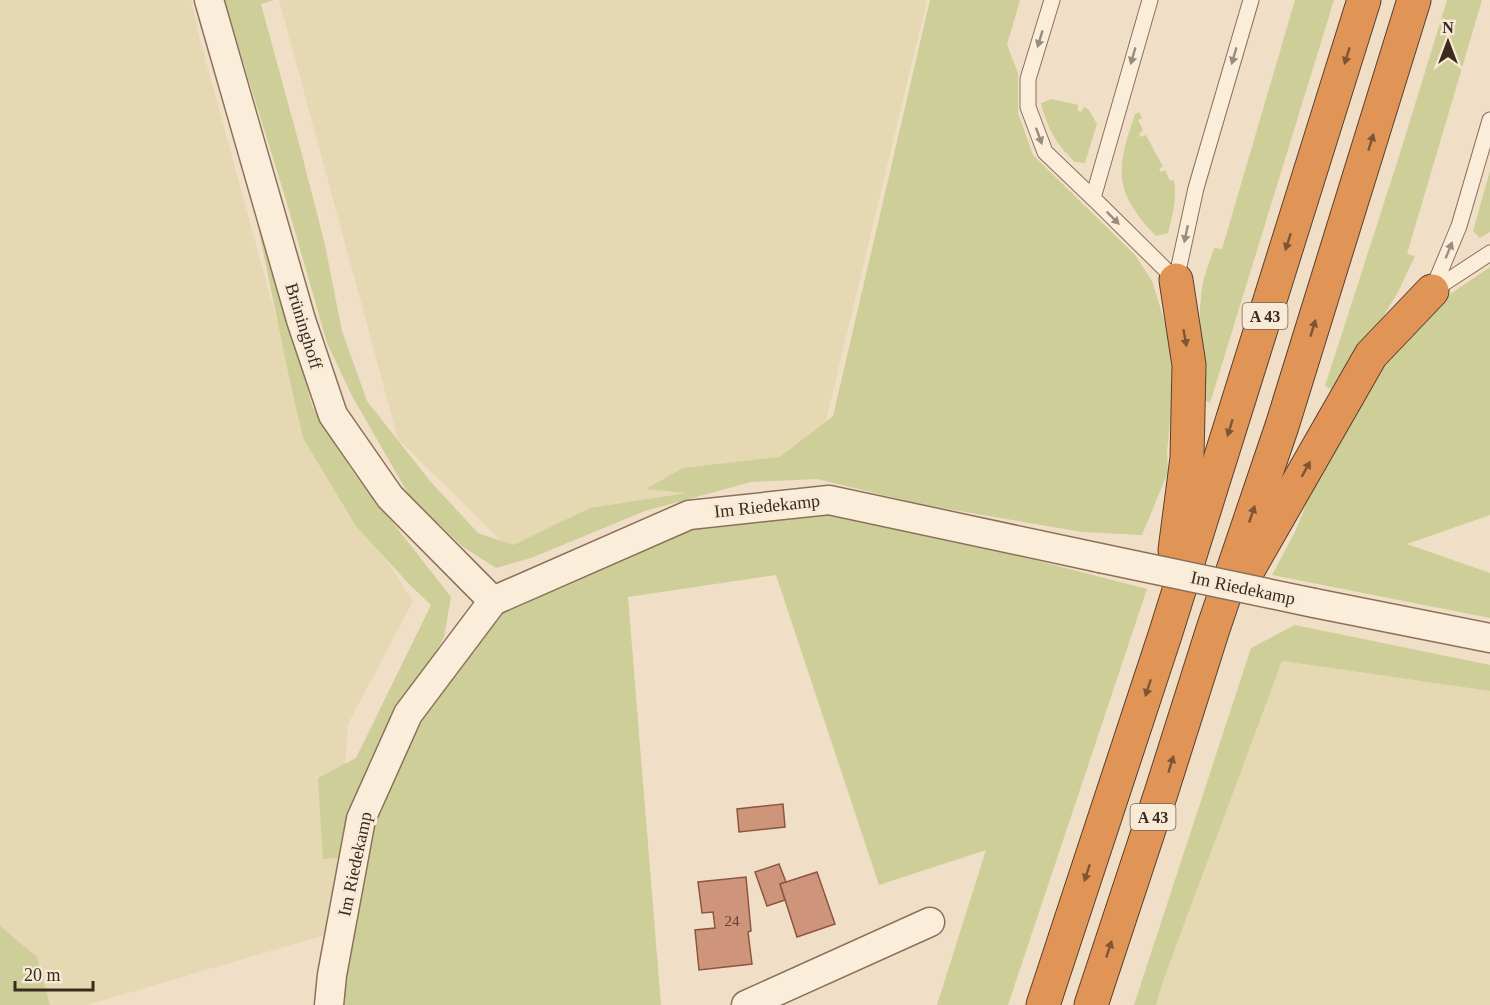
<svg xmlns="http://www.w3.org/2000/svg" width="1490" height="1005" font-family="'Times New Roman',serif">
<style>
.farmland{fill:#e6d8b3}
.green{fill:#cece99}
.building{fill:#cf957b;stroke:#8c5640;stroke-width:1.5}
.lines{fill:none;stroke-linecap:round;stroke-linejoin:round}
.lane-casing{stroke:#8c705b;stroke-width:17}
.street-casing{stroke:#8c705b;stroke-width:31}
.highway-casing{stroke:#5a3f2f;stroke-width:35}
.lane{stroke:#faedda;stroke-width:15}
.street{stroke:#faedda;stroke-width:28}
.highway{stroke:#e09556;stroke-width:33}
.street-bridge-casing{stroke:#8c705b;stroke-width:31;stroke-linecap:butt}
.street-bridge{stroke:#faedda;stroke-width:28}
.oneway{fill:#9b8c7c}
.oneway2{fill:#7e5535}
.labels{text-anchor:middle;stroke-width:6;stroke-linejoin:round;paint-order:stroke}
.number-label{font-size:15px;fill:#614536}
.shield{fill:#f7ead6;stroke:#746456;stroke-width:1.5}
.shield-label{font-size:16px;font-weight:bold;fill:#3c2a1f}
.street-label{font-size:18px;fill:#3c2a1f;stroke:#f7ead6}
</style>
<rect width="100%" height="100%" fill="#f0dfc6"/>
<g class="farmland">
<polygon points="0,0 191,0 199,36 310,442 413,601 348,724 335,932 87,1005 9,1005 0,984"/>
<polygon points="279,0 927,0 818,454 507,547 398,439"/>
<polygon points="1282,661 1490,691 1490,1005 1156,1005 1162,984"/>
</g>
<g class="green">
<polygon points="224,0 274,0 261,4 301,151 325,245 342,331 367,401 430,481 478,533 513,545 590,508 687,493 646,489 683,468 780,457 833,416 930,0 1020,0 1007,45 1018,73 1018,113 1033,155 1135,255 1152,281 1171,342 1173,365 1172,401 1167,452 1168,472 1142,535 1082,532 924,505 817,479 751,482 645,511 531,558 496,568 463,547 410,497 352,396 327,343 286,200"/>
<path d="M 1295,0 L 1334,0 L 1210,403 L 1205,400 C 1201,363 1197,325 1202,288 C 1204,275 1210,261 1214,248 L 1222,249 Z"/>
<polygon points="1447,0 1482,0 1407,254 1415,256 1398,292 1383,317 1331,389 1325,386 1402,147"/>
<path d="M 1052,99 L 1079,105 L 1077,110 L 1081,112 L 1084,107 L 1089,110 L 1097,124 L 1085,163 L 1075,162 C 1056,144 1047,128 1041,103 Z"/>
<path d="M 1139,112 L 1142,118 L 1138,120 L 1143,130 L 1139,134 L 1141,137 L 1146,135 L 1163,167 L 1159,168 L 1161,172 L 1165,170 L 1170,181 L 1174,180 C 1177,199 1173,215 1168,233 L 1156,236 C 1113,191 1116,169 1135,114 Z"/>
<polygon points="245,164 285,299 312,406 351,469 451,597 444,637 390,736 347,857 323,859 318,778 356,758 431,605 410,585 356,526 303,438 288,372"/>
<polygon points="1490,171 1490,232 1480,238 1473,231"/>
<polygon points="1490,267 1490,515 1407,544 1490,573 1490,618 1272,575 1296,530 1316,478 1364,390 1406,333 1449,295"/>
<polygon points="828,507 1147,589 1008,1005 937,1005 986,850 879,885 776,575 628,597 661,1005 335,1005 356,873 413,716 496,604 688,522"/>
<polygon points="1295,625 1490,665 1490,691 1282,661 1162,984 1156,1005 1134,1005 1251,648"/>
<polygon points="0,926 37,957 50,1005 0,1005"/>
</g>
<g class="building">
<polygon points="783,804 785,827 739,832 737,809"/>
<polygon points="779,864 786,882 780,884 785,900 767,906 755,872"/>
<polygon points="817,872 835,924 797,937 780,884"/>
<polygon points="746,877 751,931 748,932 752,964 699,970 695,930 715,928 713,912 702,913 698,882"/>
</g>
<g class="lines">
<g class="lane-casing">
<g id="lane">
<polyline points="1052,0 1028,79 1028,107 1045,152 1093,198"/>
<polyline points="1150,0 1093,198 1176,280"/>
<polyline points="1176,280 1196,188 1251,0"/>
<polyline points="1432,291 1459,226 1490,120"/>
<polyline points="1432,291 1490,253"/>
</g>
</g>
<g class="street-casing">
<g id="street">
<polyline points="209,0 301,320 333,415 390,497 493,601"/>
<polyline points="1314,603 1490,638"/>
<polyline points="329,1005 332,975 361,819 408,714 493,601 689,515 829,500 1100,558"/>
<polyline points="746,1005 930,922"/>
</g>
</g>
<g class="highway-casing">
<g id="highway">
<polyline points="1175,550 1187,458 1189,365 1176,280"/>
<polyline points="1248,570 1371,355 1432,291"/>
<polyline points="1043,1005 1166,632 1364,0"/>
<polyline points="1091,1005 1162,790 1213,629 1282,426 1414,0"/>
</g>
</g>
<use href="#lane" class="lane"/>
<use href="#street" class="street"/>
<use href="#highway" class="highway"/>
<g class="street-bridge-casing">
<polyline id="street-bridge" points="1100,558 1314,603"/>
</g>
<use href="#street-bridge" class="street-bridge"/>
</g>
<defs><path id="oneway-solid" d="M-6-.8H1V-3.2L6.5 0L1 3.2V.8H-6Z" transform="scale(1.5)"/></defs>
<g class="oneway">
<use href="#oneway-solid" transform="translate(1040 39) rotate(107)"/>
<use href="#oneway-solid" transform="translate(1133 56) rotate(106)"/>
<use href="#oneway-solid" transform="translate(1234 56) rotate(106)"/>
<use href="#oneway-solid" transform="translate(1039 136) rotate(70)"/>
<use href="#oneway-solid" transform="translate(1113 218) rotate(45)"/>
<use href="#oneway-solid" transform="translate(1186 234) rotate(102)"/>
<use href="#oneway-solid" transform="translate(1449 250) rotate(-68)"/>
</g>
<g class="oneway2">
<use href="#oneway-solid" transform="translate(1347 56) rotate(107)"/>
<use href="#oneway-solid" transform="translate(1371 142) rotate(-73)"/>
<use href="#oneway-solid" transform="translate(1288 242) rotate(108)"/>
<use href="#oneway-solid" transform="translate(1313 328) rotate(-73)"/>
<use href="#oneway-solid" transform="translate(1185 338) rotate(80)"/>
<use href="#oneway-solid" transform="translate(1230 428) rotate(107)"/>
<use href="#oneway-solid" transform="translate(1306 469) rotate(-61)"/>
<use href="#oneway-solid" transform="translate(1252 514) rotate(-71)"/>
<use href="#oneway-solid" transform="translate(1148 688) rotate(108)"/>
<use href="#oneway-solid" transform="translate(1171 764) rotate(-73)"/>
<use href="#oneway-solid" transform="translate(1087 873) rotate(108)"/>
<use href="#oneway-solid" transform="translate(1109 949) rotate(-72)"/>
</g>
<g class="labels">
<g class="number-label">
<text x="732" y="926">24</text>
</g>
<g class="shield">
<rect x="1242.5" y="303" width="45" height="26" rx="4.5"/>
<rect x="1130.5" y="804" width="45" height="26" rx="4.5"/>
</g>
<g class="shield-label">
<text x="1265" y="322">A 43</text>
<text x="1153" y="823">A 43</text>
</g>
<g class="street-label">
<text transform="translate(304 326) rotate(73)" y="6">Brüninghoff</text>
<text transform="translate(767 506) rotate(-6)" y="6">Im Riedekamp</text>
<text transform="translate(1243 588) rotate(12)" y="6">Im Riedekamp</text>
<text transform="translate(355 864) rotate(-78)" y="6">Im Riedekamp</text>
</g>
</g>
<g transform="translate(1448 42)" stroke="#f7ead6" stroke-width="4.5" paint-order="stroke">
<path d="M0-4.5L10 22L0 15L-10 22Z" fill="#3c2a1f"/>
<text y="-9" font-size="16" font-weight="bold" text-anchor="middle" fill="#3c2a1f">N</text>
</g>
<path d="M15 981v9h78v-9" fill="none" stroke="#3c2a1f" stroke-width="3"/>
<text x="24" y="981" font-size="18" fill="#3c2a1f" stroke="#f7ead6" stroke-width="4.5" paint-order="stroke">20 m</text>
</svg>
